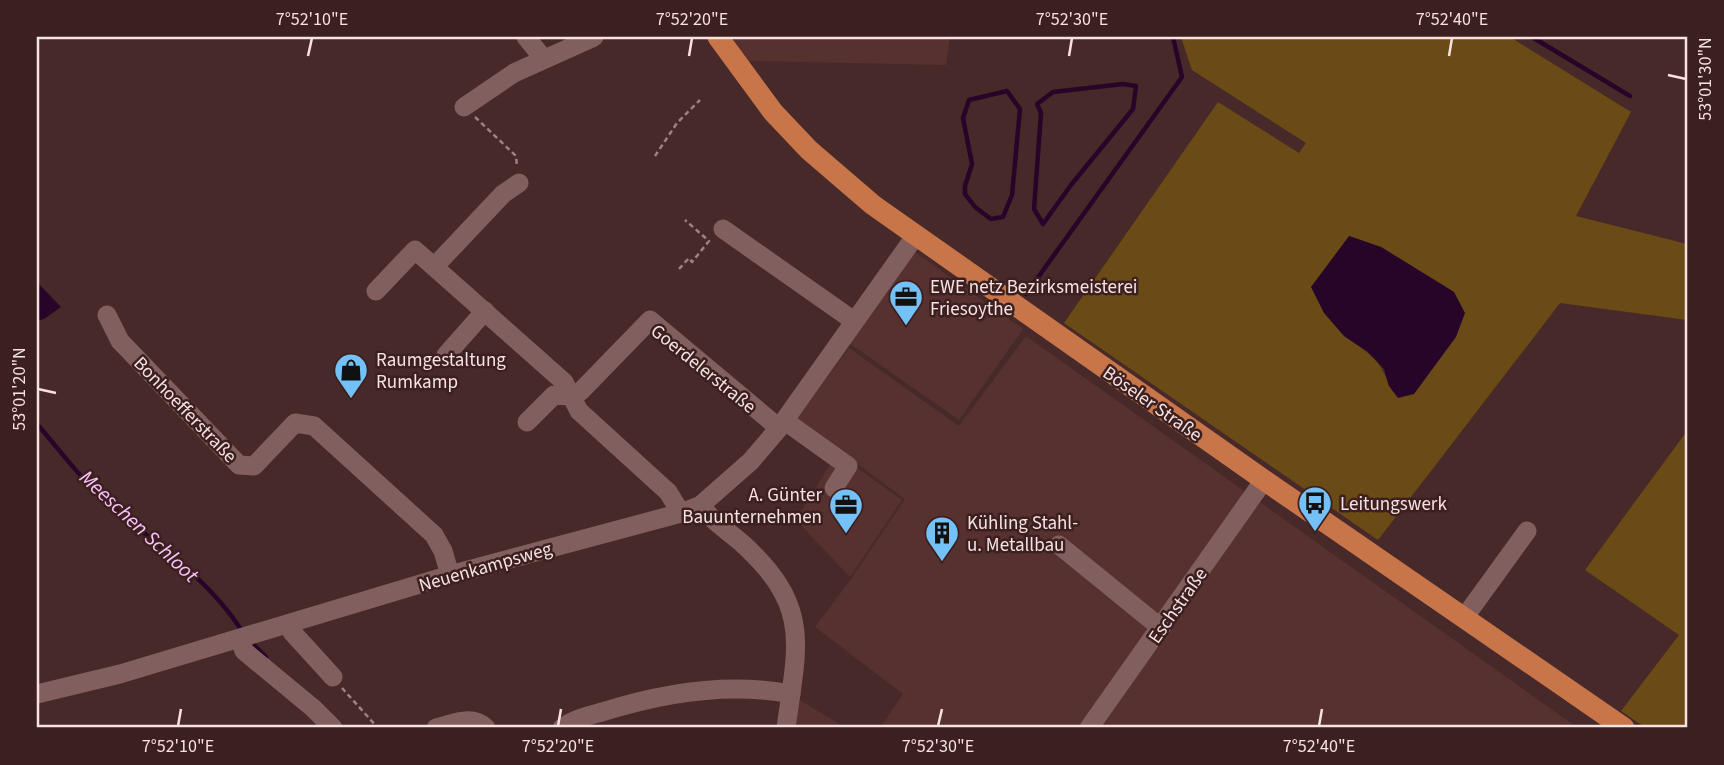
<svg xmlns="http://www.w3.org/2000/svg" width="1724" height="765" font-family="'Source Sans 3',sans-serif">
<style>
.built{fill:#563130}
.green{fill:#6a4b16;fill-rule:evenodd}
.water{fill:#260529}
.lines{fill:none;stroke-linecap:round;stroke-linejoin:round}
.stream{stroke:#260529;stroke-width:4.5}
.path{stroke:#9c8282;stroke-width:2.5;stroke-dasharray:5 3.5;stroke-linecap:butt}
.minor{stroke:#815f5e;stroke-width:19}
.major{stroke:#c8754a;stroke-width:21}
.ticks{fill:none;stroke:#f6e2e1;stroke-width:2.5}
.labels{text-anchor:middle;stroke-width:5;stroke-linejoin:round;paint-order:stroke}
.poi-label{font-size:19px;fill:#f6e2e1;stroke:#3c1f1f;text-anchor:start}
.street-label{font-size:19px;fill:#f6e2e1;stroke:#3c1f1f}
.water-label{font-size:21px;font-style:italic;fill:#f8c2fb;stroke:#3c1f1f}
.neatline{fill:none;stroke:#f6e2e1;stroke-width:2.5}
.ticks-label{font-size:18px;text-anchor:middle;fill:#f6e2e1}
</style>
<rect width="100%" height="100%" fill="#472929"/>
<g class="built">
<polygon points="732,37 950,37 946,65 748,61"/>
<polygon points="911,249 1023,329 959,420 846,341"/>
<polygon points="1026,336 1578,728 880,728 903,694 815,627 851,579 905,499 796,419 849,348 959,426"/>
<polygon points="837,453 902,500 850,577 796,520"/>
<polygon points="798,699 846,728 794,728"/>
</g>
<g class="green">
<path d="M 1181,37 L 1510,37 L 1631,112 L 1576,216 L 1687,244 L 1687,320 L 1560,303 L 1378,540 L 1064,323 L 1218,102 L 1299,153 L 1306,143 L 1192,70 ZM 1349,236 L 1381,247 L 1454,292 L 1389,386 C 1381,359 1367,352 1344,336 Z"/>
<polygon points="1687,431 1687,728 1646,728 1621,711 1679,635 1585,570"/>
</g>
<g class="water">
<polygon points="1349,236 1381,247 1454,292 1465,313 1456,337 1414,394 1398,398 1389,386 1384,369 1368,352 1344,336 1324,313 1311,287"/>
<polygon points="37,282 61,307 44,319 37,321"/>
</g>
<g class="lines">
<g class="stream">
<polyline points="1532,37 1630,96"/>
<polygon points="1123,84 1136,86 1133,109 1071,185 1043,224 1034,209 1041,113 1037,104 1053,92"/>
<polygon points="1007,91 1020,109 1012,195 1003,217 991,219 975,207 965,194 965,186 972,164 963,118 969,100"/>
<polyline points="1026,294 1182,77 1173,37"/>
<path d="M 37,424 C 59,449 80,478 104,500 C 151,541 206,576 240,628"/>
<polyline points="255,646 266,657"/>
</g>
<g class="path">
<polyline points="475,117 516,156 517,166"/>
<polyline points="655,156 677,123 700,100"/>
<polyline points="679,269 689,258 692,262 709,241 685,220"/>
<polyline points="342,688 378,728"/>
</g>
<g class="minor">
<polyline points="526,37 543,58"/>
<polyline points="464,107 514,73 594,37"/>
<polyline points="723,229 854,321"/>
<polyline points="435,266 503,194 519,183"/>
<polyline points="376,291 415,250 564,382 579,411 668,492 681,513"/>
<polyline points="107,315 120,341 239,465 254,466 295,423 314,426 434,535 443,551 450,575"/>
<polyline points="446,355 485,311"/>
<polyline points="785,421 848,466 834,488"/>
<polyline points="527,422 554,395 571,396 581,391 650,320 779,428"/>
<path d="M 701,505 C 713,523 729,531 744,545 C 812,608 797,646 786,728"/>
<polyline points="1059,545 1161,628"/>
<polyline points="1464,618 1527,531"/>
<polyline points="288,624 292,632 333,677"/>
<polyline points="240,639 244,651 313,708 333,728"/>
<polyline points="37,694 120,674 450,575 681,513 701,505 751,461 779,428 916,235"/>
<path d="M 436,728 C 453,724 472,714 486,728"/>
<path d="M 562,728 C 574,719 587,716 602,712 C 662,693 729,682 791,694"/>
<polyline points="1089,728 1264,480"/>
</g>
<polyline class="major" points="718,37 773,112 809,150 873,205 1264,480 1624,728"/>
</g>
<path class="ticks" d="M 308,56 L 312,38M 689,56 L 692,38M 1069,56 L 1072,38M 1449,56 L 1452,38M 1668,75 L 1686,79M 38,389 L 56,393M 178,726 L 181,709M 558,726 L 561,709M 938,726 L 942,709M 1319,726 L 1322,709"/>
<defs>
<g id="office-pin" transform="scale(1.75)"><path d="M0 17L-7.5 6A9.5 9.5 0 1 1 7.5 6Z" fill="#73c1f6" stroke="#3c1f1f"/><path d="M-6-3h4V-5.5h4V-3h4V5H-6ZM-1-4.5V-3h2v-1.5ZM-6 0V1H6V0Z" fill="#111"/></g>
<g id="shop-pin" transform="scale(1.75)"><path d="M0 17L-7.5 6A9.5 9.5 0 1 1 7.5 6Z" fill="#73c1f6" stroke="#3c1f1f"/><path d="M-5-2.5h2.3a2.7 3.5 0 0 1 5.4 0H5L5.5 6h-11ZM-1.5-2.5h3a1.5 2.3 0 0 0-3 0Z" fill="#111"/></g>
<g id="bus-pin" transform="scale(1.75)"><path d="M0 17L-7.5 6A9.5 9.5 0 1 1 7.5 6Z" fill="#73c1f6" stroke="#3c1f1f"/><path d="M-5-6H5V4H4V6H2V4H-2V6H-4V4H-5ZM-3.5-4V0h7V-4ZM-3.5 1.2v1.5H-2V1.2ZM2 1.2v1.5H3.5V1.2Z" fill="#111"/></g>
<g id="building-pin" transform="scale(1.75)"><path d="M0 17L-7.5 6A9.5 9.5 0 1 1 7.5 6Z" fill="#73c1f6" stroke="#3c1f1f"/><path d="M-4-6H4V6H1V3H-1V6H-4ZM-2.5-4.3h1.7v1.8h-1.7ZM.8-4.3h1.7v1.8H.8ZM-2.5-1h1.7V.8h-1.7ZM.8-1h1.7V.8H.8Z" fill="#111"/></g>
</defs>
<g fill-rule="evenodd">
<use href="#office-pin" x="906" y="297"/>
<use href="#shop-pin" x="351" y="370"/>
<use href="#bus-pin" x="1315" y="503"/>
<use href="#office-pin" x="846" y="505"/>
<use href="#building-pin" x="942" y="533"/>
</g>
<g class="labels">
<g class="poi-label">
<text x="930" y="293">EWE netz Bezirksmeisterei<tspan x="930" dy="22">Friesoythe</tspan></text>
<text x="376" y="366">Raumgestaltung<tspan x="376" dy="22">Rumkamp</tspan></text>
<text x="822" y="501" text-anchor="end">A. Günter<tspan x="822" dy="22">Bauunternehmen</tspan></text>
<text x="1340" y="510">Leitungswerk</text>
<text x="967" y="529">Kühling Stahl-<tspan x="967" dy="22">u. Metallbau</tspan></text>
</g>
<g class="street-label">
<text transform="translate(704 368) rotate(39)" y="7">Goerdelerstraße</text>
<text transform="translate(1153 403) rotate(35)" y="7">Böseler Straße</text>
<text transform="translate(186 409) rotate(46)" y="7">Bonhoefferstraße</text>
<text transform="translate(485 566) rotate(-16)" y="7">Neuenkampsweg</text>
<text transform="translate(1177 605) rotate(-55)" y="7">Eschstraße</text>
</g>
<g class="water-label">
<text transform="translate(139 526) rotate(43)" y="7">Meeschen Schloot</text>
</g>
</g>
<rect width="1724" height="765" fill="none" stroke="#3c1f1f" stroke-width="77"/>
<rect x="38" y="38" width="1648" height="688" class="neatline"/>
<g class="ticks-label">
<text x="312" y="25">7°52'10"E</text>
<text x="692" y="25">7°52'20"E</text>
<text x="1072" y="25">7°52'30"E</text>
<text x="1452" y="25">7°52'40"E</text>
<text transform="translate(1705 79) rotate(-90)" y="6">53°01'30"N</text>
<text transform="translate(19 389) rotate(-90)" y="6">53°01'20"N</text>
<text x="178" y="752">7°52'10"E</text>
<text x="558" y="752">7°52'20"E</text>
<text x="938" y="752">7°52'30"E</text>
<text x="1319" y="752">7°52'40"E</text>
</g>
</svg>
